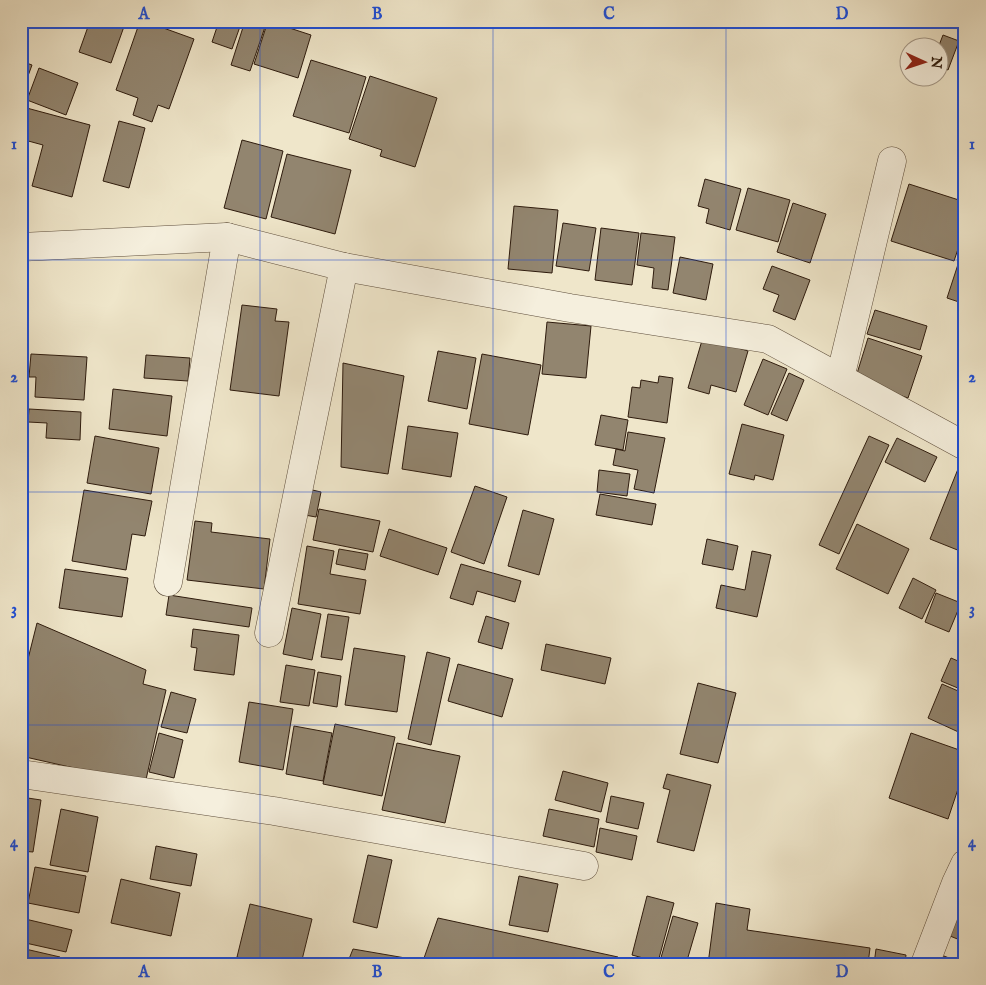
<svg xmlns="http://www.w3.org/2000/svg" width="986" height="985" font-family="'IM FELL English',serif">
<style>
.building{fill:#92856f;stroke:#2e1b0d}
.lines{fill:none;stroke-linecap:round;stroke-linejoin:round}
.minor-casing{stroke:#5e4e3c;stroke-width:29}
.tertiary-casing{stroke:#5e4e3c;stroke-width:29}
.minor{stroke:#f5efdd;stroke-width:28}
.tertiary{stroke:#f5efdd;stroke-width:28}
.grid{fill:none;stroke:#1d4ed8;stroke-width:1;stroke-opacity:0.55}
.neatline{fill:none;stroke:#1d4ed8;stroke-width:2}
.grid-label{font-size:16px;text-anchor:middle;font-weight:bold;fill:#1d4ed8}
</style>
<rect width="100%" height="100%" fill="#efe6ca"/>
<filter id="stains"><feTurbulence type="fractalNoise" baseFrequency=".004" numOctaves="4"/><feColorMatrix values="0 0 0 0 .2 0 0 0 0 .09 0 0 0 0 .02 0 0 0 .5 -.17"/></filter>
<radialGradient id="worn" r=".72"><stop offset=".6" stop-color="#630" stop-opacity="0"/><stop offset="1" stop-color="#630" stop-opacity=".3"/></radialGradient>
<g class="building">
<polygon points="90,21 126,21 111,63 79,52"/>
<polygon points="140,21 144,21 194,39 169,109 158,105 152,122 133,115 138,98 116,90"/>
<polygon points="219,21 242,21 232,49 212,42"/>
<polygon points="245,21 265,27 250,71 231,65"/>
<polygon points="268,21 311,35 298,78 254,64"/>
<polygon points="943,35 959,41 948,70 938,66 938,48"/>
<polygon points="311,60 366,77 349,133 293,116"/>
<polygon points="21,61 32,65 21,95"/>
<polygon points="39,68 78,83 66,115 27,100"/>
<polygon points="370,76 437,98 415,167 380,156 382,150 349,139"/>
<polygon points="23,107 90,125 72,197 32,186 43,145 21,139 21,113"/>
<polygon points="119,121 145,128 129,188 103,181"/>
<polygon points="242,140 283,151 266,219 224,208"/>
<polygon points="287,154 351,170 335,234 271,217"/>
<polygon points="705,179 741,189 730,230 706,223 709,209 698,206"/>
<polygon points="909,184 965,202 965,228 954,261 891,241"/>
<polygon points="748,188 790,200 778,242 736,230"/>
<polygon points="793,203 826,214 810,263 777,252"/>
<polygon points="514,206 558,210 552,273 508,269"/>
<polygon points="563,223 596,228 589,271 556,266"/>
<polygon points="601,228 639,233 632,285 595,280"/>
<polygon points="641,233 675,237 668,290 652,288 654,268 637,265"/>
<polygon points="965,243 965,304 947,298"/>
<polygon points="680,257 713,264 706,300 673,293"/>
<polygon points="772,266 810,280 795,320 773,311 779,295 763,289"/>
<polygon points="242,305 277,309 275,321 289,322 279,396 230,390"/>
<polygon points="875,310 927,326 920,350 867,334"/>
<polygon points="547,322 591,326 586,378 542,374"/>
<polygon points="703,337 748,351 736,392 711,385 709,394 688,388"/>
<polygon points="868,338 922,356 908,398 855,380"/>
<polygon points="438,351 476,358 467,409 428,401"/>
<polygon points="31,354 87,357 84,400 35,397 36,377 29,377"/>
<polygon points="482,354 541,365 528,435 469,424"/>
<polygon points="146,355 190,358 188,381 144,378"/>
<polygon points="763,359 787,369 768,415 744,405"/>
<polygon points="343,363 404,376 388,474 341,467"/>
<polygon points="789,373 804,380 787,421 771,414"/>
<polygon points="659,376 673,378 667,423 628,417 632,387 640,388 641,380 658,383"/>
<polygon points="113,389 172,396 167,436 109,429"/>
<polygon points="29,409 81,412 80,440 46,438 47,423 28,422"/>
<polygon points="601,415 628,420 623,450 595,445"/>
<polygon points="742,424 784,435 773,480 755,475 754,480 729,474"/>
<polygon points="408,426 458,433 451,477 402,469"/>
<polygon points="628,432 665,438 654,493 634,489 638,470 613,465 616,449 625,451"/>
<polygon points="95,436 159,448 151,494 87,483"/>
<polygon points="869,436 889,445 839,554 819,545"/>
<polygon points="897,438 937,457 925,482 885,462"/>
<polygon points="21,452 25,452 21,489"/>
<polygon points="958,469 965,472 965,553 930,539"/>
<polygon points="599,470 630,474 627,496 597,492"/>
<polygon points="475,486 507,497 484,564 451,552"/>
<polygon points="304,488 321,492 316,517 299,514"/>
<polygon points="84,490 152,501 145,536 132,534 126,570 72,561"/>
<polygon points="600,494 656,504 652,525 596,515"/>
<polygon points="319,509 380,521 373,552 313,540"/>
<polygon points="523,510 554,519 539,575 508,566"/>
<polygon points="195,521 212,523 211,532 270,539 264,589 187,580"/>
<polygon points="857,524 909,549 888,594 836,569"/>
<polygon points="389,529 447,548 438,575 380,556"/>
<polygon points="707,539 738,546 733,570 702,564"/>
<polygon points="307,546 334,551 330,574 366,580 360,614 298,604"/>
<polygon points="339,549 368,554 365,570 336,564"/>
<polygon points="752,551 771,555 757,617 716,608 721,585 745,590"/>
<polygon points="461,564 521,581 515,602 477,591 473,605 450,598"/>
<polygon points="65,569 128,578 122,617 59,608"/>
<polygon points="913,578 936,590 922,619 899,608"/>
<polygon points="936,593 961,603 949,632 925,622"/>
<polygon points="169,595 252,608 249,627 166,615"/>
<polygon points="292,608 321,614 312,660 283,654"/>
<polygon points="328,614 349,617 342,660 321,657"/>
<polygon points="965,615 965,632 959,630"/>
<polygon points="486,616 509,623 502,649 478,642"/>
<polygon points="37,623 146,670 143,684 166,690 145,784 21,756 21,687"/>
<polygon points="193,629 239,635 234,675 194,670 197,648 191,647"/>
<polygon points="546,644 611,658 605,684 541,670"/>
<polygon points="354,648 405,656 397,712 345,705"/>
<polygon points="427,652 450,658 431,745 408,739"/>
<polygon points="951,658 965,664 965,691 941,681"/>
<polygon points="458,664 513,679 502,717 448,701"/>
<polygon points="286,665 315,670 309,706 280,702"/>
<polygon points="318,672 341,676 337,707 313,703"/>
<polygon points="698,683 736,693 718,763 680,754"/>
<polygon points="942,684 965,694 965,735 928,718"/>
<polygon points="171,692 196,699 187,733 161,727"/>
<polygon points="249,702 293,709 283,770 239,762"/>
<polygon points="335,724 395,737 382,796 323,784"/>
<polygon points="294,726 332,733 323,781 286,774"/>
<polygon points="159,733 183,740 174,778 149,772"/>
<polygon points="911,733 965,752 965,768 948,819 889,798"/>
<polygon points="397,743 460,756 445,823 382,810"/>
<polygon points="563,771 608,783 601,812 555,800"/>
<polygon points="667,774 711,785 694,851 657,842 670,790 663,788"/>
<polygon points="611,796 644,803 638,829 606,822"/>
<polygon points="21,797 41,800 33,852 21,851"/>
<polygon points="61,809 98,817 88,872 50,865"/>
<polygon points="549,809 599,819 594,847 543,836"/>
<polygon points="600,828 637,836 632,860 596,852"/>
<polygon points="156,846 197,854 191,886 150,879"/>
<polygon points="368,855 392,860 377,928 353,922"/>
<polygon points="21,859 28,860 21,899"/>
<polygon points="35,867 86,876 79,913 28,903"/>
<polygon points="519,876 558,884 548,932 509,925"/>
<polygon points="121,879 180,893 171,936 111,923"/>
<polygon points="965,895 965,942 945,934"/>
<polygon points="647,896 674,903 658,962 632,955"/>
<polygon points="716,903 750,909 747,930 870,948 868,964 708,964"/>
<polygon points="250,904 312,919 301,964 263,964 237,957"/>
<polygon points="673,916 698,923 686,964 669,964 660,961"/>
<polygon points="21,918 72,930 66,952 21,942"/>
<polygon points="438,918 618,957 615,964 347,964 353,949 423,961"/>
<polygon points="21,948 60,957 59,964 21,964"/>
<polygon points="876,949 906,955 905,964 874,964"/>
<polygon points="944,956 964,964 941,964"/>
</g>
<g class="lines">
<g class="minor-casing">
<g id="minor">
<polyline points="840,378 892,161"/>
<polyline points="168,582 227,237"/>
<polyline points="269,633 344,267"/>
<polyline points="21,774 274,811 584,866"/>
<polyline points="925,964 956,883 965,864"/>
</g>
</g>
<g class="tertiary-casing">
<polyline id="tertiary" points="21,247 227,237 344,267 570,308 768,339 965,446"/>
</g>
<use href="#minor" class="minor"/>
<use href="#tertiary" class="tertiary"/>
</g>
<path class="grid" d="M 260,21 L 260,964M 493,21 L 493,964M 726,21 L 726,964M 21,260 L 965,260M 21,492 L 965,492M 21,725 L 965,725"/>
<rect width="986" height="985" fill="none" stroke="#efe6ca" stroke-width="55"/>
<g transform="translate(924 62) rotate(93)"><circle r="24" fill="#f5efdd" stroke="#a59a8a"/>
<path d="M0-4L9 19L0 12L-9 19Z" fill="#8f2418"/>
<text y="-8" font-size="14" font-weight="bold" text-anchor="middle" fill="#2e1b0d">N</text>
</g>
<rect x="28" y="28" width="930" height="930" class="neatline"/>
<g class="grid-label">
<text x="144" y="19">A</text>
<text x="377" y="19">B</text>
<text x="609" y="19">C</text>
<text x="842" y="19">D</text>
<text x="14" y="149">1</text>
<text x="972" y="149">1</text>
<text x="14" y="382">2</text>
<text x="972" y="382">2</text>
<text x="14" y="614">3</text>
<text x="972" y="614">3</text>
<text x="14" y="847">4</text>
<text x="972" y="847">4</text>
<text x="144" y="977">A</text>
<text x="377" y="977">B</text>
<text x="609" y="977">C</text>
<text x="842" y="977">D</text>
</g>
<rect width="100%" height="100%" filter="url(#stains)"/>
<rect width="100%" height="100%" fill="url(#worn)"/>
</svg>
